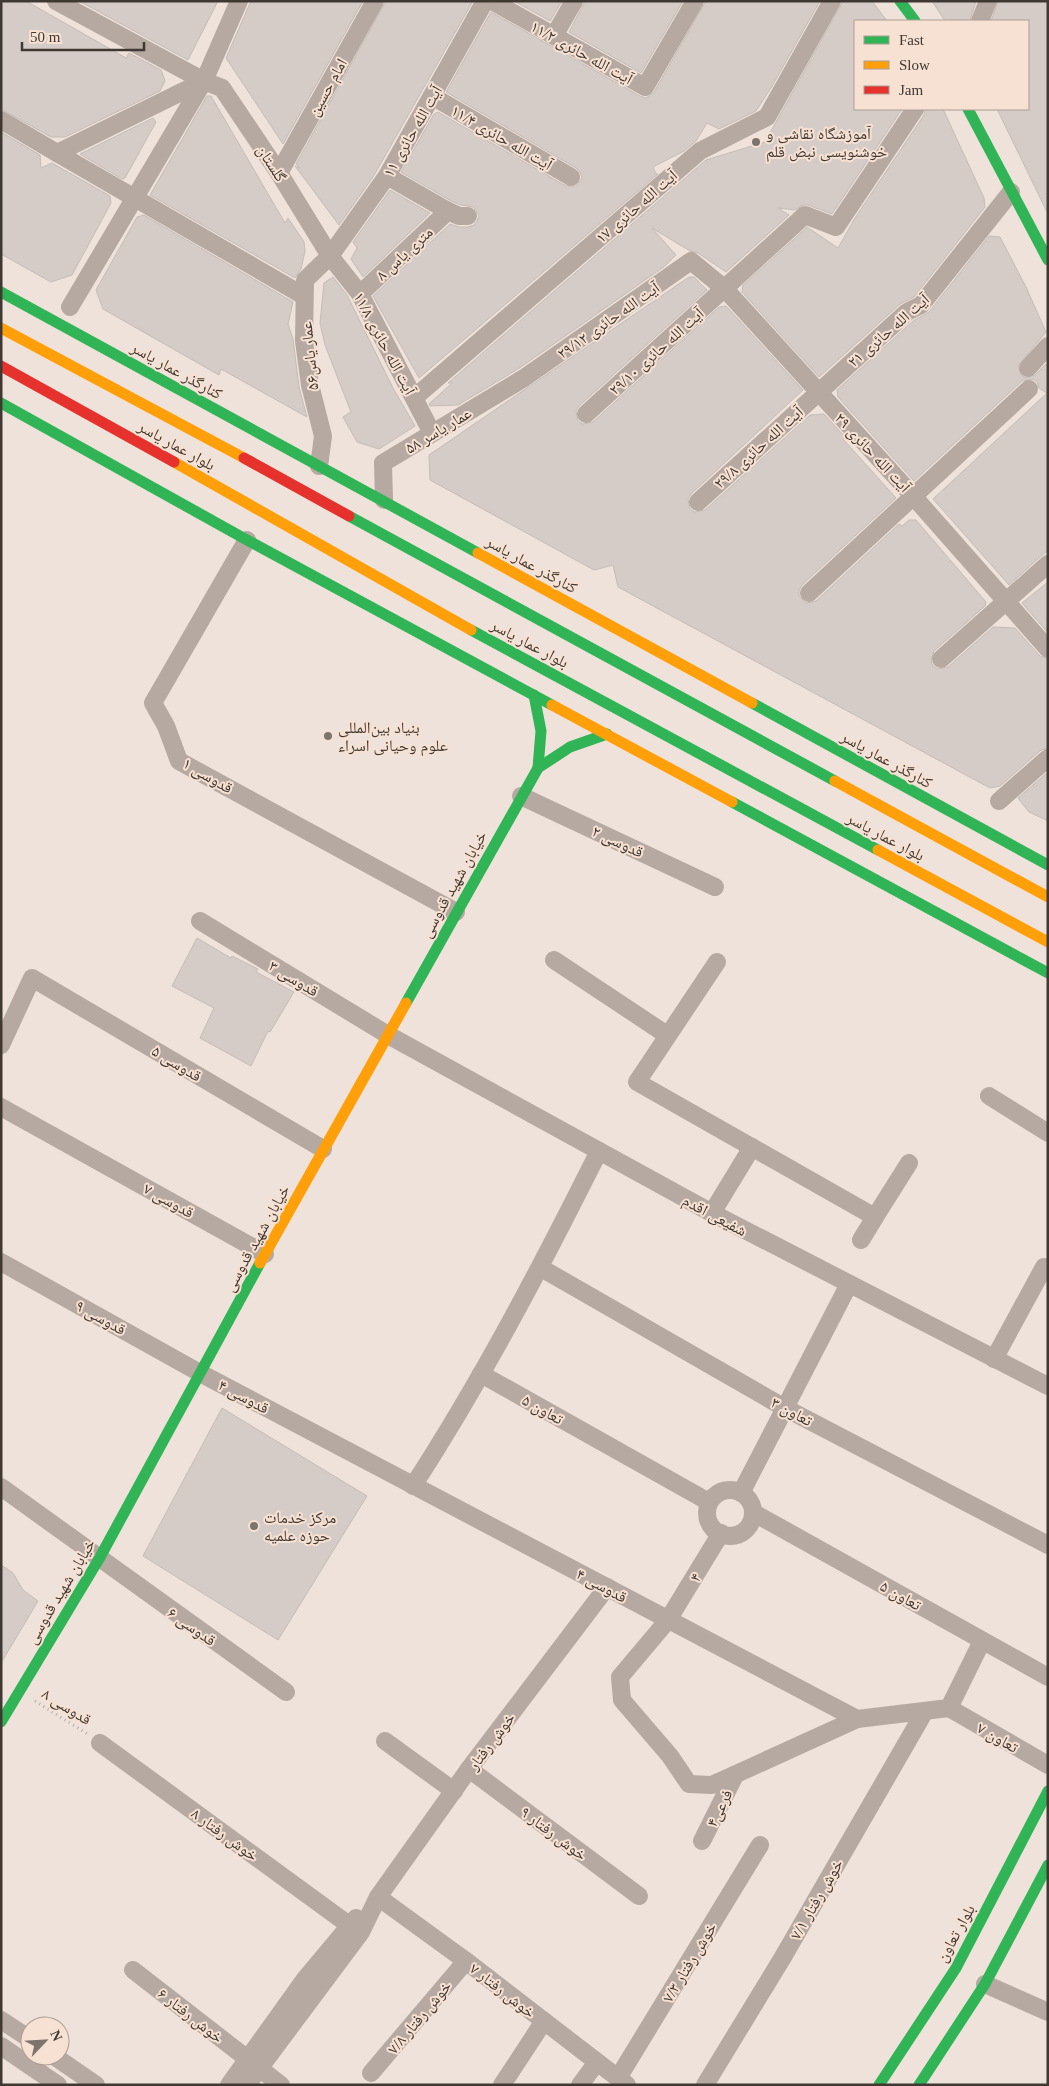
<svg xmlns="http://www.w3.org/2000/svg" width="1049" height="2086" font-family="'Times New Roman','Noto Naskh Arabic',serif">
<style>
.building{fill:#d6ccc7;stroke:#c5bcb6}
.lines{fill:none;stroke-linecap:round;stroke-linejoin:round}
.path{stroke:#b5aba5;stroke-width:3;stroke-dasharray:1 4;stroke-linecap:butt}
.street{stroke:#b5a9a1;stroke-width:18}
.fast{stroke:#30b455;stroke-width:11}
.slow{stroke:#ff9f0a;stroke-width:11}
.jam{stroke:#e5322d;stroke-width:11}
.poi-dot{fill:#7d746d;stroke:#f6e1d3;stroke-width:2}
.labels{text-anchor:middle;stroke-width:4;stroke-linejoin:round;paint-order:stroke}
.street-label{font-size:16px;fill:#403832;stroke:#f6e1d3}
.poi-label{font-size:16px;fill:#403832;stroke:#f6e1d3;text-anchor:start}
</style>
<rect width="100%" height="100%" fill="#eee2db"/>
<g class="building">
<polygon points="1,1 26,1 126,58 129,53 161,70 165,81 160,91 65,137 51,137 1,109"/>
<polygon points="79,1 218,1 188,60"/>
<polygon points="251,1 363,1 283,144 226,58"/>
<polygon points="386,1 473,1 373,177 339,225 295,166 300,168 296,164"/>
<polygon points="514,1 562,1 550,21"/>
<polygon points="585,1 683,1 641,73 569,32"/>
<polygon points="706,1 820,1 771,88 756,111 719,129 707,123 696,141 684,151 653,167 656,174 658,174 419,378 373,296 450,224 459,227 468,227 474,225 477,221 479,216 474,207 461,205 453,202 401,172 434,114 438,112 566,186 576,186 582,178 580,172 576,168 446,92 491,12 640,96 646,98 654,92"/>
<polygon points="843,1 872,1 887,21 855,21 855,109 902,109 832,214 808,205 803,205 795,210 778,208 789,215 726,272 698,253 690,251 652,228 676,255 665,266 518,369 458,405 430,406 429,404 452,383 448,383 706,160 765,142"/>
<polygon points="932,1 976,1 970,21 945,21"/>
<polygon points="998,1 1048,1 1048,214 997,109 1028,109 1028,21 991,21"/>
<polygon points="207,96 211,96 285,223 288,218 304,242 305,251 301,269 295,278 150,195"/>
<polygon points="925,109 943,109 984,198 985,207 914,297 900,304 819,377 742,292 743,285 807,227 838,248 855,218 924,115"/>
<polygon points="153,118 156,122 125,178 122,179 80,154"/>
<polygon points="1,132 40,155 41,168 52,163 110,196 111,203 72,275 51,282 1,254"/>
<polygon points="390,190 430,213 363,277 351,259 357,248 353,242"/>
<polygon points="144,215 293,302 288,324 293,339 299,387 307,417 221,369 219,375 103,309 96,290 137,217"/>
<polygon points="989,236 1000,237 1026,287 1046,332 1018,366 1021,375 1026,378 1035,375 1046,364 1048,367 1048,550 1009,585 933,499 1047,393 1039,388 1037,382 1033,379 1022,381 914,481 838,397 837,390 913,321 929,312"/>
<polygon points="333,277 347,295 393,388 415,426 379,449 357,442 343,417 351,412 325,345 320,323 324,283"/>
<polygon points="689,277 694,277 707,290 579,406 576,411 578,421 583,424 593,422 719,307 726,306 803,390 691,494 688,499 690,509 695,512 705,510 810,415 824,414 845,437 843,439 896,498 802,585 799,590 799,596 806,603 816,601 899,524 902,526 909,520 916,520 986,602 985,606 934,651 931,661 933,666 938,669 948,667 993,627 1015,628 1040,656 1048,659 1048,748 1041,750 1000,786 990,788 618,587 613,565 594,570 430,480 429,455"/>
<polygon points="1048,582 1048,633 1022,603"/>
<polygon points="1048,772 1048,821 1029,812 1018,798"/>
<polygon points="197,938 231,958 232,956 258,969 256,972 294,992 270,1032 268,1031 251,1066 200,1038 214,1008 172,986"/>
<polygon points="222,1408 367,1496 278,1640 143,1556"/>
<polygon points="1,1565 13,1573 23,1590 38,1601 1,1663"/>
</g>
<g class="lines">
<polyline class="path" points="35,1701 89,1735"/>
<g class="street">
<polyline points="56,1 204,81 222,88 279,173 330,256 360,294 432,433"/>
<polyline points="492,1 645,87 695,1"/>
<polyline points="980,21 988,1"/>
<polyline points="554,36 574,1"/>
<polyline points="432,96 571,177"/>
<polyline points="1,120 57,153 204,81"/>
<polyline points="57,153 304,296"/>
<polyline points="279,173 375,1"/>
<polyline points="387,176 448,211 459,216 468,216"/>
<polyline points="360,294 448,211"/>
<polyline points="70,307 204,81 239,1"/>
<polyline points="1028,368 1048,346"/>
<polyline points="414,398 700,151 767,117 832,1"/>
<polyline points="586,414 805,215 836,227 915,109"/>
<polyline points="319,466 323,436 310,385 304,341 305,280 330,256 387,176 485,1"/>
<polyline points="384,500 383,463 524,378 691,261 725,289 914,497 1048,649"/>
<polyline points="698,502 907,312 921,305 1011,192"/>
<polyline points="247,540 153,703 166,726 179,761 456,912"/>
<polyline points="809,593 1029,389"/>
<polyline points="941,659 1048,564"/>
<polyline points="521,796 715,887"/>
<polyline points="999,801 1048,758"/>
<polyline points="200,921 388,1035 712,1213 1048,1386"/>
<polyline points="554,960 667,1035"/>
<polyline points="717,962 637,1082 875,1217 909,1163"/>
<polyline points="1,1045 32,978 323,1149"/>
<polyline points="989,1096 1048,1133"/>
<polyline points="1,1107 265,1254"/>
<polyline points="712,1213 752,1147"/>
<polyline points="861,1240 875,1217"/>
<polyline points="1,1262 200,1373 857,1719 949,1708 982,1641"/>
<polyline points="541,1268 785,1408 1048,1545"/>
<polyline points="994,1359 1044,1267"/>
<polyline points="481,1374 709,1502"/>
<path d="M 413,1486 C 483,1378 542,1265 599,1151"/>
<polyline points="1,1487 286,1692"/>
<circle cx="730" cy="1513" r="23"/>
<polyline points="741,1493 849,1284"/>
<polyline points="754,1513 1048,1677"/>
<polyline points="721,1533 668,1620 620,1677 622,1700 670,1756 689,1784 712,1785 857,1719"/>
<polyline points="949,1708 1048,1765"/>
<polyline points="385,1741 454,1791"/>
<polyline points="100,1743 349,1925"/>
<polyline points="469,1769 639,1896"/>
<polyline points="702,1841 735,1775"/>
<polyline points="378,1897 466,1961 627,2085"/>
<polyline points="133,1970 281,2085"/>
<polyline points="985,1984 1048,2012"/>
<polyline points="1,2020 30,2039"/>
<polyline points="1,2046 58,2085"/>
<polyline points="54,2056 96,2085"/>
<polyline points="371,2073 466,1961"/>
<polyline points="618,2078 760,1845"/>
<polyline points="229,2085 305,1979 356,1918"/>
<polyline points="247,2085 361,1932 378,1897 469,1769 607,1587"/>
<polyline points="502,2085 544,2021"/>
<polyline points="580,2085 597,2062"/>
<polyline points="705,2085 783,1957 925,1711"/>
</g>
<g class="fast">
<polyline points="900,1 915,21"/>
<polyline points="968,109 1048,260"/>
<polyline points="1,292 478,553"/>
<polyline points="1,403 247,540 552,705"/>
<polyline points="349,516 835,781"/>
<polyline points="471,630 878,850"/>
<polyline points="534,695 541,731 538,768"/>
<polyline points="752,703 1048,865"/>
<polyline points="732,802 1048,973"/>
<polyline points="406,1003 538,768 570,747 607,734"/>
<polyline points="1,1722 99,1559 260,1263"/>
<polyline points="879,2085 956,1968 1048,1791"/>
<polyline points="919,2085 985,1984 1048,1865"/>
</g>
<g class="slow">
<polyline points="1,328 244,458"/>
<polyline points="174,462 471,630"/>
<polyline points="478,553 752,703"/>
<polyline points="552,705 732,802"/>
<polyline points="835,781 1048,897"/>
<polyline points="878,850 1048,942"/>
<polyline points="260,1263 406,1003"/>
</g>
<g class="jam">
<polyline points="1,366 174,462"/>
<polyline points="244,458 349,516"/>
</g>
</g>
<g class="poi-dot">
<circle cx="756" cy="142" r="5"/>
<circle cx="328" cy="736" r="5"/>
<circle cx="254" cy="1526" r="5"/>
</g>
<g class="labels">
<g class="street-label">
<text transform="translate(582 52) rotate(29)" y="6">آیت الله حائری ۱۱/۲</text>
<text transform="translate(327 87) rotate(-61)" y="6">امام حسین</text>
<text transform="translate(412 131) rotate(-60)" y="6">آیت الله حائری ۱۱</text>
<text transform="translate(502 137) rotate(30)" y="6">آیت الله حائری ۱۱/۴</text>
<text transform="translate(272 163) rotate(57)" y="6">گلستان</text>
<text transform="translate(636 206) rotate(-41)" y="6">آیت الله حائری ۱۷</text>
<text transform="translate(404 253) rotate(-43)" y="6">۸ متری یاس</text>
<text transform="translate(608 320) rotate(-35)" y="6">آیت الله حائری ۲۹/۱۲</text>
<text transform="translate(888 330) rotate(-41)" y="6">آیت الله حائری ۲۱</text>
<text transform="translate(385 343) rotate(62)" y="6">آیت الله حائری ۱۱/۸</text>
<text transform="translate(656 351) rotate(-42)" y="6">آیت الله حائری ۲۹/۱۰</text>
<text transform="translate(309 356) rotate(-96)" y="6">عمار یاس۵۶</text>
<text transform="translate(177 370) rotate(29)" y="6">کنارگذر عمار یاسر</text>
<text transform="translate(438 430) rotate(-31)" y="6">عمار یاسر ۵۸</text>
<text transform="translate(177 445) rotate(29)" y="6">بلوار عمار یاسر</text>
<text transform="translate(758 447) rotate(-42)" y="6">آیت الله حائری ۲۹/۸</text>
<text transform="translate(873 452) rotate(47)" y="6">آیت الله حائری ۲۹</text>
<text transform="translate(532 564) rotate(29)" y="6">کنارگذر عمار یاسر</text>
<text transform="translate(530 643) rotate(28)" y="6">بلوار عمار یاسر</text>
<text transform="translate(887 759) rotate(29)" y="6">کنارگذر عمار یاسر</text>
<text transform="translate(208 775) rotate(30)" y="6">قدوسی ۱</text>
<text transform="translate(886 836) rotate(28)" y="6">بلوار عمار یاسر</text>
<text transform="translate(618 841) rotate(25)" y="6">قدوسی ۲</text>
<text transform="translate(453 884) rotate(-61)" y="6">خیابان شهید قدوسی</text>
<text transform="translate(294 978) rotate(31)" y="6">قدوسی ۳</text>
<text transform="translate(177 1063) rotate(31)" y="6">قدوسی ۵</text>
<text transform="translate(169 1200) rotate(29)" y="6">قدوسی ۷</text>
<text transform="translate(715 1215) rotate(28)" y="6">شفیعی اقدم</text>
<text transform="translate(256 1238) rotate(-61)" y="6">خیابان شهید قدوسی</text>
<text transform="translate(101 1317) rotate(29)" y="6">قدوسی ۹</text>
<text transform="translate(244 1396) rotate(28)" y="6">قدوسی ۴</text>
<text transform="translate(543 1409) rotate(29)" y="6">تعاون ۵</text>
<text transform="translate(792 1411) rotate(28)" y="6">تعاون ۳</text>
<text transform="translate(695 1577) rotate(-59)" y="6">۴</text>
<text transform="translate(602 1585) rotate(28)" y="6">قدوسی ۴</text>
<text transform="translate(60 1591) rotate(-59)" y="6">خیابان شهید قدوسی</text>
<text transform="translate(901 1595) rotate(29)" y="6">تعاون ۵</text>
<text transform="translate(192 1626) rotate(35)" y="6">قدوسی ۶</text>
<text transform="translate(67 1706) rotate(32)" y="6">قدوسی ۸</text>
<text transform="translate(998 1737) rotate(30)" y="6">تعاون ۷</text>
<text transform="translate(491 1741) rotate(-53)" y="6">خوش رفتار</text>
<text transform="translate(719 1808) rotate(-64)" y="6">فرعی۴</text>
<text transform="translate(554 1833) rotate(37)" y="6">خوش رفتار ۹</text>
<text transform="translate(225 1834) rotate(36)" y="6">خوش رفتار ۸</text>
<text transform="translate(816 1899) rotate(-60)" y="6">خوش رفتار ۷/۱</text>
<text transform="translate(955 1933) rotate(-61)" y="6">بلوار تعاون</text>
<text transform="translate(689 1962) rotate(-59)" y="6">خوش رفتار ۷/۳</text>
<text transform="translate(503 1990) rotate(38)" y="6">خوش رفتار ۷</text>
<text transform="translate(191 2015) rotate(38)" y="6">خوش رفتار ۶</text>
<text transform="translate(419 2017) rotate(-50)" y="6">خوش رفتار ۷/۸</text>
</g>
<g class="poi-label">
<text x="766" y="139">آموزشگاه نقاشی و<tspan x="766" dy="18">خوشنویسی نبض قلم</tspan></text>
<text x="338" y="733">بنیاد بین‌المللی<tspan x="338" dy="18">علوم وحیانی اسراء</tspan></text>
<text x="264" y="1523">مرکز خدمات<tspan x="264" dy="18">حوزه علمیه</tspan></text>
</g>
</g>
<rect width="1049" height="2086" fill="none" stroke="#403832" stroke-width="5"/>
<rect x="854" y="20" width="175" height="90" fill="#f6e1d3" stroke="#ad9d93"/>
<rect x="864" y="36" width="25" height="8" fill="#30b455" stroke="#ad9d93"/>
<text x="899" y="45" font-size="15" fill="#403832">Fast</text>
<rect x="864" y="61" width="25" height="8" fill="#ff9f0a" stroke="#ad9d93"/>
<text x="899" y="70" font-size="15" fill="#403832">Slow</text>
<rect x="864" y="86" width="25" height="8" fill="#e5322d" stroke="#ad9d93"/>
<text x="899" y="95" font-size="15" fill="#403832">Jam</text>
<g transform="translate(45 2041) rotate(65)"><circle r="24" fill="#f6e1d3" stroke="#ad9d93"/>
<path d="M0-4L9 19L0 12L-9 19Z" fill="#7d746d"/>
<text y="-8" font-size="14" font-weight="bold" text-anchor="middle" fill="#403832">N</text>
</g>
<path d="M22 42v8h122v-8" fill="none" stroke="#403832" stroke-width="2.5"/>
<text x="30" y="42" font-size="15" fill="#403832" stroke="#f6e1d3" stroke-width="4" paint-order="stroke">50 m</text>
</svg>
